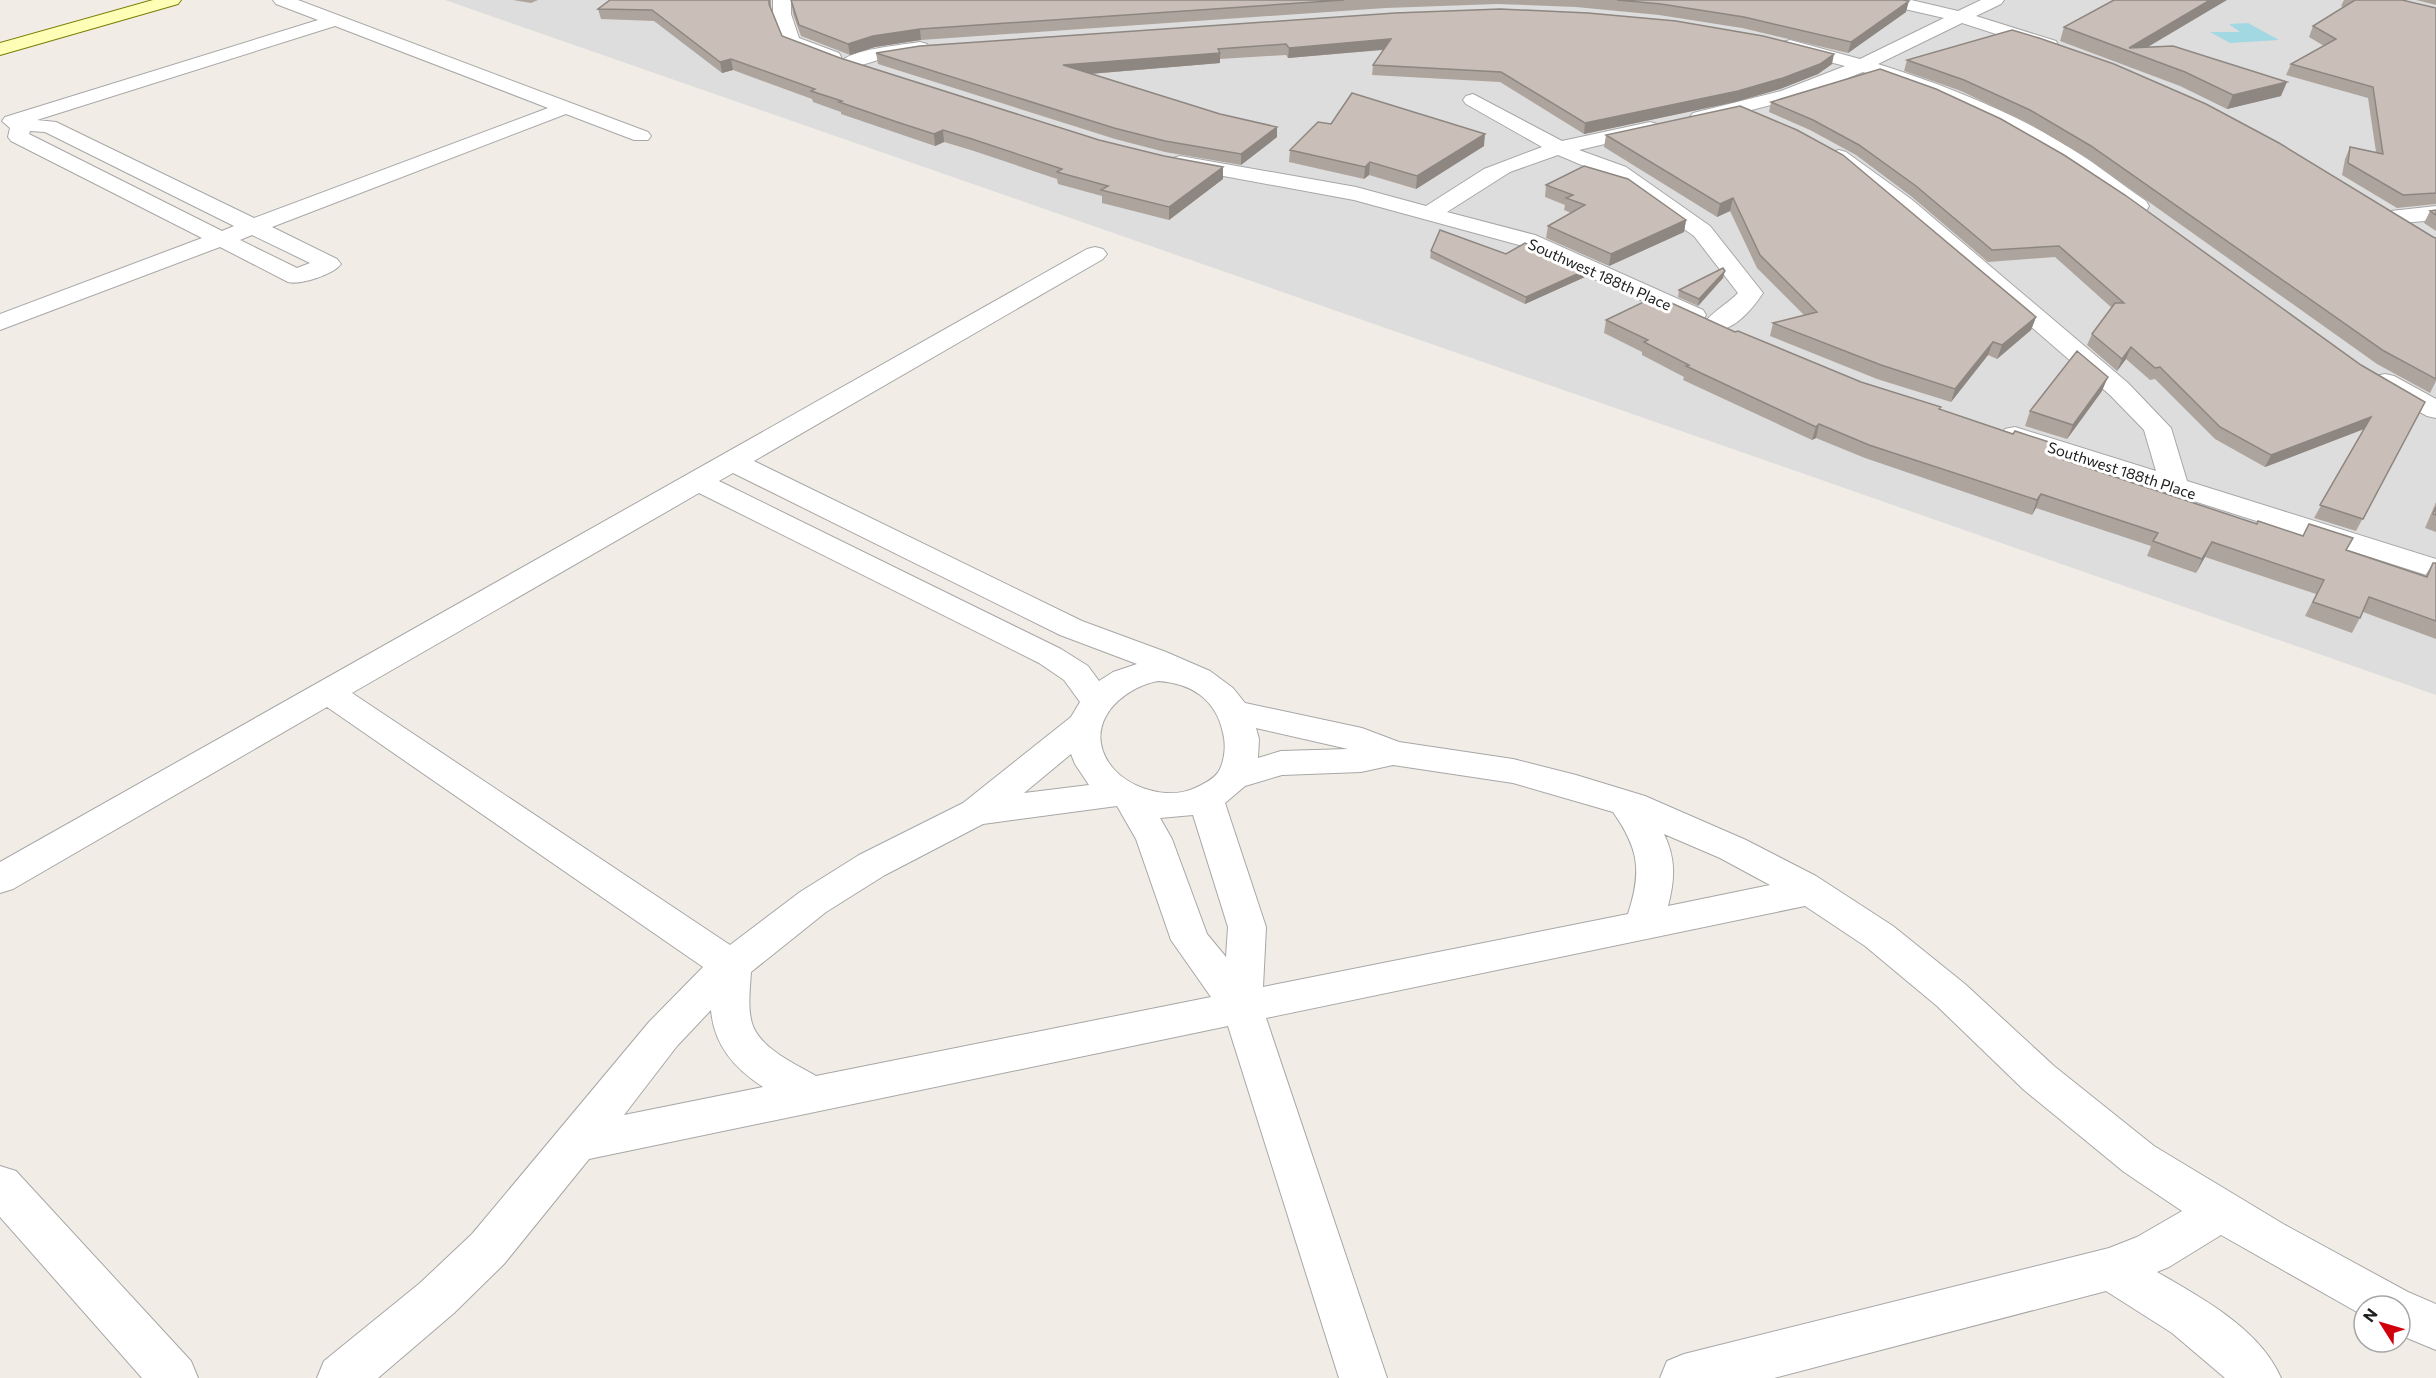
<svg xmlns="http://www.w3.org/2000/svg" width="2436" height="1378" viewBox="0 0 2436 1378" font-family="Commissioner,sans-serif">
	<style>
		.residential { fill: #dedddd }
		.water { fill: #a2d8e2 }
		.lines { fill: none; stroke-linecap: round; stroke-linejoin: round }
		.street-casing { stroke: #a7a7a7; stroke-width: 2 }
		.secondary-casing { stroke: #787e00; stroke-width: 2 }
		.street { fill: #fff; fill-rule: evenodd }
		.secondary { fill: #fffeb6; fill-rule: evenodd }
		.wall { fill: #aea49e }
		.shaded-wall { fill: #8d8681 }
		.building { fill: #cabfb8; stroke: #8d8681; stroke-width: 1.5 }
		.labels { text-anchor: middle; dominant-baseline: central; stroke-width: 6; stroke-linejoin: round; paint-order: stroke }
		.far-street-label { font-size: 15px; fill: #202020; stroke: #fff }
	</style>
	<rect width="100%" height="100%" fill="#f1ede6"/>
	<!-- residential -->
	<path class="residential" d="M445,0h1991v695l-709,-248z"/>
	<!-- water -->
	<path class="water" d="M2248,23l31,17 -49,3 -20,-11h30l-11,-8z"/>
	<g class="lines">
		<!-- street casing -->
		<g class="street-casing">
			<path id="street" d="M273,0h25l350,132 3,4 -3,4h-14l-68,-26 -294,113 65,32 4,5c-8,11 -41,21 -53,18l-68,-35 -220,83v-16l202,-76 -191,-97 -3,-4 2,-9 -8,-7 3,-4 313,-97 -42,-16zM335,26l213,82 -294,110 -198,-96 -19,-2zM30,131l15,1 189,94 -12,5 -193,-97zM252,235l58,28 -13,5 -57,-28z
				M773,0h18v14l8,24 40,15 2,4 -2,4h-14l-40,-16 -12,-31z
				M1880,0h31l47,11 23,-11h23l-3,4 -25,12 80,25 2,4 -2,4 -7,2 -87,-28 -84,41c63,20 125,44 181,77 31,18 58,40 87,60l3,5 -3,5 -8,2 -8,-2c-28,-21 -56,-43 -86,-61 -56,-34 -118,-59 -181,-78l-68,27 -95,24 -7,-2 -3,-4 3,-4 88,-22 64,-25 -62,-16 -2,-4 2,-4 7,-2 70,19 84,-41 -61,-14z
				M920,42l7,2 2,4 -2,4 -49,8 -29,9 -7,-2 -2,-4c9,-14 63,-18 80,-21z
				M1473,94l89,47 88,-19 7,2 3,4 -3,4 -78,18 47,17 84,59 53,67c-12,18 -33,43 -57,37l-3,-5c8,-13 25,-21 35,-32l-44,-57 -84,-59 -52,-22 -48,17 -63,40 88,23 168,75 3,5 -3,5 -9,2 -9,-2 -166,-75 -165,-45 -174,-32 -7,-2 -4,-4 4,-4 7,-2 176,31 70,19 58,-37 58,-22 -76,-43 -3,-4 3,-4z
				M1839,150l7,2 65,47 217,184 43,45 16,53 249,78v19l-431,-137 -4,-6 4,-6 10,-2 141,44 -12,-41 -34,-35 -215,-186 -63,-49 -3,-4 3,-4z
				M2436,206v14l-46,4 -8,-2 -3,-5 3,-5z
				M1095,247l8,2 4,5 -4,5 -349,202 328,160 84,31 44,19 23,17 12,15 117,25 37,14 114,17 63,16 69,21 101,44 70,36 77,50 72,58 89,82 100,80 131,79 123,67 28,12v46l-36,-15v-29h-36v10l-143,-81 -52,32 -12,5c45,26 103,57 124,106h-56l-53,-45 -66,-42 -332,87h-114l7,-17 17,-7 425,-106 28,-11 45,-26 -58,-39 -100,-82 -87,-84 -72,-60 -60,-40 -539,112 121,360h-48l-111,-352 -639,133 -85,105 -50,49 -76,65h-61l7,-17 96,-78 52,-49 177,-212 54,-55 -376,-260 -314,182 -13,4v-31l1087,-613zM733,473l327,162 77,29 -24,8 -14,9 -11,-15 -27,-17 -342,-168zM699,493l340,170 25,17 16,22 -9,15 -108,86 -104,52 -59,37 -70,53 -378,-252zM1158,681c33,2 58,18 65,52 3,11 2,25 -3,36 -4,9 -16,15 -25,19 -27,13 -69,0 -86,-25 -26,-39 12,-75 49,-82zM1256,728l92,21 -67,2 -23,7 1,-19zM1071,754l4,10 14,21 -65,8zM1393,765l120,18 100,29c26,37 29,59 15,102l-365,73 3,-60 -41,-124 20,-17 37,-11 79,-3zM1117,806l19,33 35,101 40,57 -395,79c-19,-11 -48,-24 -60,-44 -10,-15 -6,-43 -5,-60l75,-60 59,-37 98,-51zM1193,815l35,112 -2,30 -19,-23 -35,-95 -12,-21zM1664,834l56,24 50,27 -102,21c7,-27 8,-47 -4,-72zM711,1010c3,35 23,58 52,77l-139,28 53,-69z
				M2385,374l9,2 42,23v19l-9,-2 -51,-28 -4,-6 4,-6z
				M0,1166l16,5 175,190 7,17h-56l-142,-161z"/>
		</g>
		<!-- secondary casing -->
		<g class="secondary-casing">
			<path id="secondary" d="M153,0h28l-3,4 -178,51v-12z"/>
		</g>
		<!-- street -->
		<use href="#street" class="street"/>
		<!-- secondary -->
		<use href="#secondary" class="secondary"/>
	</g>
	<!-- wall -->
	<path class="wall" d="M513,0h25l-7,3z
		M610,0h161v9l11,27 58,22 383,121 -54,41 -67,-17v-7l-44,-12 -1,-5 -83,-28 -30,-9 -9,4 -94,-32v-2l-28,-10 -1,-3 -79,-29 -11,3 -68,-52 -53,-2 -3,-10z
		M791,0h1112l3,12 -58,41 -106,-25 -83,-13 -83,-8 -79,-3 -111,4 -465,32 -46,7 -25,8 -49,-19 -8,-22z
		M2344,0h58l34,8v196l-39,4 -55,-33 3,-16 5,-12 26,5 -8,-54 -82,-23 5,-11 33,-18 -15,-9 4,-11 31,-19 -3,-1z
		M2416,0h20v5z
		M1395,13l437,51 -14,10 -38,15 -45,13 -151,32 -84,-52 -128,-7 1,-10 10,-15 -95,8 -2,-3 -66,4v4l-130,11 187,63 -36,28 -76,-13 -50,-13 -237,-75 -2,-11z
		M2064,27l84,20 133,49 -54,13 -47,-23 -120,-45z
		M1907,60l529,178v143l-6,12 -53,-29 -290,-206 -61,-36 -65,-31 -57,-20z
		M1880,69l481,296 64,37 -69,129 -42,-13 50,-89 -99,38 -50,-28 -60,-60 -5,1 -24,-21 -9,12 -30,-26 5,-11 20,-26 -57,-51 -67,5 -76,-65 -56,-42 -46,-25 -41,-18 2,-10z
		M1606,135l430,182 -5,13 -34,29 -9,-4 -37,47 -74,-23 -107,-43 3,-13 31,-8 -47,-47 -27,-57 -13,6 -113,-70z
		M1484,146l-68,43 -47,-14 -5,4 -75,-17 1,-12z
		M1546,185l140,35 -2,12 -75,34 -63,-28 2,-12 23,-13 -7,-3 1,-5 -20,-8z
		M2436,210v21l-12,-8 6,-12z
		M1431,251l75,3 80,16 -1,7 -60,27 -95,-46z
		M1723,278l-25,28 -20,-9 1,-7z
		M1606,320l129,12 126,50 79,28 73,24 45,11 -3,10 9,5 193,64 89,26 79,26 8,-13h3v76l-73,-27 -11,21 -47,-17 11,-22 -111,-37 -9,16 -49,-17 4,-10 -115,-38 -4,7 -167,-57 -49,-20 -4,2 -129,-60 1,-3 -42,-22v-3l-38,-19z
		M2102,391l-35,48 -42,-13 5,-15z
		M2436,502v30l-11,-4z"/>
	<!-- shaded-wall -->
	<path class="shaded-wall" d="M2210,0h17l-91,54 -7,-6z
		M1909,1l-3,11 -58,41 3,-11z
		M920,29l1,11 -46,7 -25,8 -2,-11 25,-8z
		M1391,39l-1,10 -102,9 1,-10z
		M1220,53v10l-156,13 -1,-11z
		M1834,54l-2,10 -14,10 -38,15 -45,13 -151,32 1,-11z
		M731,59l2,11 -11,3 -2,-11z
		M2287,82l-6,14 -54,13 6,-14z
		M1277,127v10l-36,28v-11z
		M943,130l1,12 -9,4 -1,-12z
		M1485,134l-1,12 -68,43 1,-13z
		M1370,162l-1,13 -5,4 1,-12z
		M1223,167v12l-54,41v-13z
		M1733,198l-3,13 -13,6 3,-13z
		M1686,220l-2,12 -75,34 2,-12z
		M1586,270l-1,7 -60,27 1,-7z
		M1725,271l-2,7 -25,28 1,-7z
		M2036,317l-5,13 -34,29 5,-14z
		M1993,342l-5,13 -37,47 4,-13z
		M2131,347l-5,12 -9,12 5,-12z
		M2108,377l-6,14 -35,48 6,-14z
		M2371,417l-7,12 -99,38 6,-12z
		M1819,424l-3,14 -4,2 4,-13z
		M2041,494l-5,14 -4,7 5,-15z
		M2212,542l-7,15 -9,16 6,-14z"/>
	<!-- building -->
	<path class="building" d="M610,0h159v4l13,32 58,22 259,82 65,16 59,11 -54,40 -68,-17 7,-4 -51,-14 5,-3 -90,-30 -29,-9 -9,4 -37,-12 -58,-20 3,-1 -31,-10 4,-2 -84,-30 -11,3 -68,-52 -54,-1z
		M791,0h553l-424,29 -47,7 -25,8 -49,-19 -7,-22z
		M1617,0h286l6,1 -58,41 -107,-25 -83,-13z
		M2114,0h96l-81,48 44,-2 114,36 -54,13 -48,-23 -121,-45z
		M2355,0h47l34,8v185l-33,2 -55,-32 2,-16 33,7 -10,-67 -82,-23 45,-25 -23,-13z
		M1500,9l88,4 88,8 87,15 71,18 -14,10 -37,14 -45,13 -153,32 -84,-51 -128,-7 18,-26 -102,9 -3,-4 -68,5 2,4 -157,12 157,49 57,13 -36,27 -76,-13 -51,-13 -238,-75 44,-7 475,-33z
		M2012,30l27,8 75,26 92,40 73,39 154,94 3,1v141l-52,-28 -293,-205 -61,-36 -66,-30 -57,-20z
		M1880,69l56,20 65,30 63,36 61,40 236,170 64,37 -62,117 -43,-14 51,-88 -100,38 -51,-28 -60,-60 -5,1 -24,-21 -9,12 -30,-25 23,-31h9l-65,-57 -67,4 -76,-64 -57,-41 -46,-25 -42,-18z
		M1352,93l133,41 -68,42 -47,-14 -5,5 -75,-17 28,-28 13,2z
		M1740,106l57,24 46,25 193,162 -34,28 -9,-3 -38,47 -74,-24 -108,-42 44,-11 -57,-57 -27,-57 -13,6 -114,-69z
		M1584,166l44,13 58,41 -75,34 -63,-28 37,-21 -19,-7 7,-3 -27,-10z
		M2436,210v5l-6,-4z
		M1440,230l66,24 19,-11 61,27 -60,27 -95,-46z
		M1723,268l2,3 -26,28 -20,-9z
		M1656,296l79,36 3,-1 123,51 80,25 -2,2 74,25 2,-3 43,14 -6,9 13,4 -1,2 193,64 1,-3 45,15 6,-12 44,14 -7,12 81,27 6,-14h3v58l-67,-24 -9,21 -47,-16 11,-22 -112,-38 -10,17 -49,-18 5,-8 -117,-39 -4,6 -168,-55 -50,-21 -3,3 -130,-61 3,-1 -45,-23 4,-2 -42,-20z
		M2077,351l31,26 -35,48 -43,-14z
		M2436,507v8l-3,-1z"/>
	<g class="labels">
		<!-- far-street labels -->
		<g class="far-street-label">
			<text transform="translate(1600 274) rotate(24)">Southwest 188th Place</text>
			<text transform="translate(2122 470) rotate(18)">Southwest 188th Place</text>
		</g>
	</g>
	<!-- north arrow -->
	<g transform="translate(2382 1324) rotate(307)"><circle r="28" fill="#ffffff" stroke="#a6a6a6" stroke-width="1.5"/>
	<path d="M0-4.5L10 22L0 15L-10 22Z" fill="#d0000c"/>
	<text y="-9" font-size="16" font-weight="bold" text-anchor="middle" fill="#202020">N</text>
	</g>
</svg>
